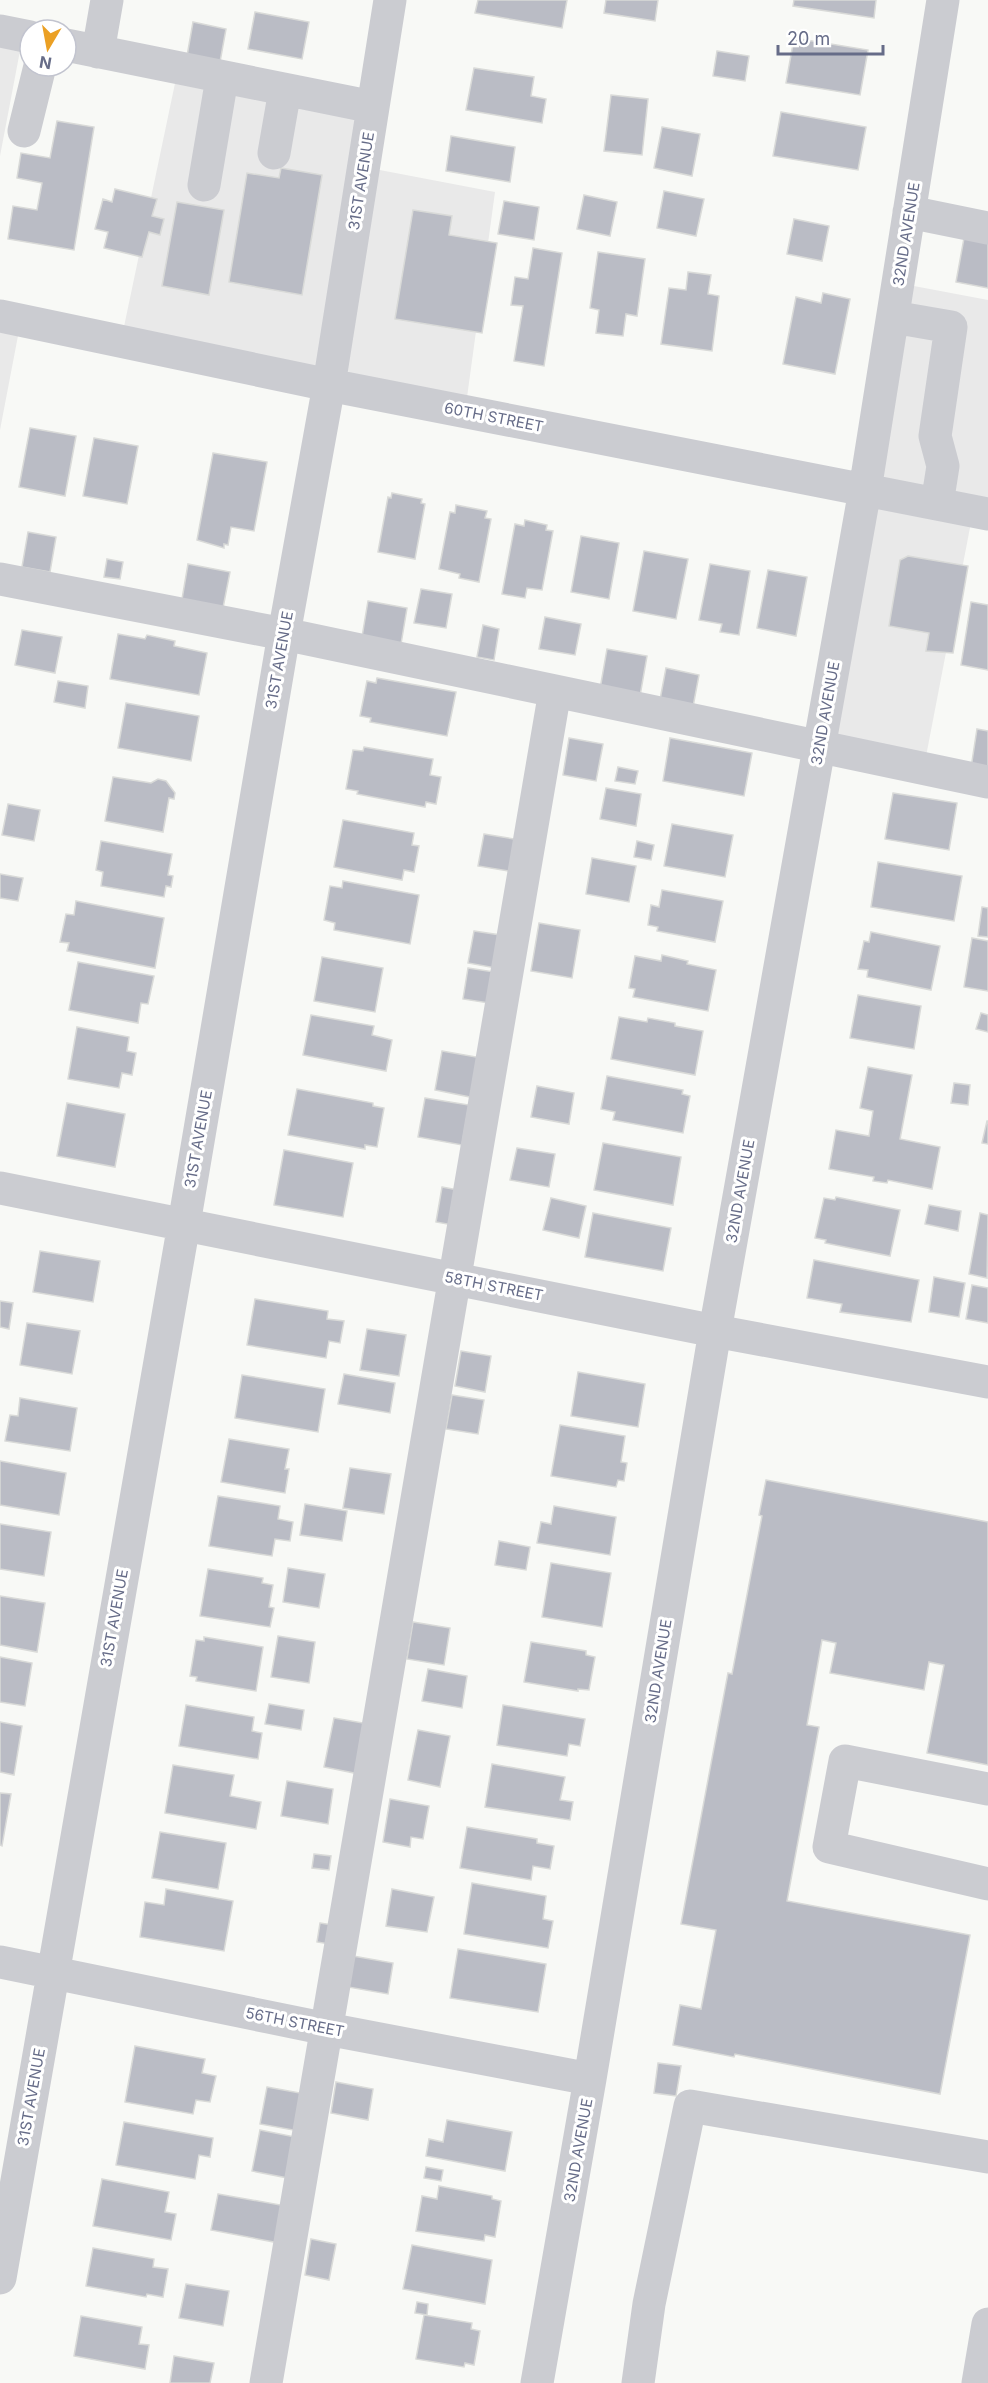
<svg xmlns="http://www.w3.org/2000/svg" width="988" height="2383" viewBox="0 0 988 2383" font-family="Inter,sans-serif">
	<style>
		.built { fill: #e9e9e9 }
		.building { fill: #babcc5; stroke: #d9dad8; stroke-width: 1.5 }
		.lines { fill: none; stroke-linecap: round; stroke-linejoin: round }
		.minor { stroke: #cbccd1; stroke-width: 33 }
		.labels { text-anchor: middle; dominant-baseline: central; stroke-width: 6; stroke-linejoin: round; paint-order: stroke }
		.street-label { font-size: 15px; fill: #666c88; stroke: #fff }
	</style>
	<rect width="100%" height="100%" fill="#f8f9f6"/>
	<!-- built -->
	<path class="built" d="M0,31l23,4 -23,121z
		M178,69l195,38 -9,60 131,25 -30,220 -344,-71z
		M898,283l90,17v214l-15,-2 -50,260 -105,-20z
		M0,316l21,4 -21,110z"/>
	<!-- building -->
	<path class="building" d="M478,0h89l-5,28 -87,-15z
		M606,0h52l-3,21 -51,-8z
		M794,0h82l-2,18 -81,-12z
		M255,12l54,10 -7,37 -54,-10z
		M193,22l33,7 -6,33 -33,-6z
		M794,38l74,12 -8,45 -74,-12z
		M717,51l32,5 -4,25 -32,-5z
		M474,68l60,9 -3,19 15,3 -4,24 -76,-13z
		M611,95l37,4 -6,56 -38,-4z
		M781,112l85,15 -8,43 -85,-14z
		M57,121l37,6 -20,123 -66,-11 5,-33 24,4 5,-27 -25,-5 4,-25 29,5z
		M662,127l38,7 -8,42 -38,-8z
		M451,136l64,11 -5,35 -64,-11z
		M281,168l41,7 -20,120 -73,-13 18,-109 32,5z
		M115,189l42,10 -5,17 12,3 -4,16 -11,-3 -7,25 -38,-9 4,-16 -13,-3 8,-30 9,3z
		M664,191l40,8 -8,37 -39,-8z
		M584,195l33,7 -7,34 -33,-7z
		M504,201l35,6 -5,33 -36,-6z
		M177,202l47,8 -15,85 -47,-9z
		M413,210l39,6 -3,19 48,8 -15,90 -87,-14z
		M794,219l35,7 -7,35 -35,-7z
		M964,238l24,4v46l-32,-6z
		M533,248l29,5 -18,113 -30,-5 9,-55 -12,-1 4,-28 13,2z
		M598,252l47,7 -8,57 -11,-2 -3,22 -27,-3 3,-23 -9,-2z
		M688,272l23,3 -3,19 11,2 -7,55 -51,-7 8,-56 17,2z
		M823,293l27,6 -15,75 -52,-10 13,-67 25,6z
		M30,428l46,8 -11,60 -46,-9z
		M94,438l44,8 -11,58 -44,-8z
		M213,453l54,9 -13,69 -23,-4 -3,18 -4,-1v4l-27,-8z
		M392,493l30,6 -1,4 4,1 -10,55 -37,-7 10,-55 3,1z
		M456,505l31,6 -2,7 6,1 -12,63 -20,-4 1,-4 -21,-5 11,-57 5,1z
		M525,520l22,5 -1,5 7,1 -11,59 -15,-2 -2,10 -23,-4 13,-70 9,2z
		M28,532l28,5 -6,35 -28,-5z
		M581,536l38,7 -10,56 -38,-7z
		M644,551l44,8 -12,60 -43,-8z
		M908,556l60,10 -15,87 -27,-2 3,-18 -40,-7 11,-66z
		M107,559l16,3 -3,17 -16,-2z
		M188,564l42,8 -8,41 -41,-8z
		M710,564l40,7 -11,64 -19,-3 2,-8 -23,-4z
		M768,570l39,7 -11,59 -39,-8z
		M421,589l31,5 -6,34 -32,-5z
		M368,601l39,7 -7,42 -39,-7z
		M971,602l17,3v65l-27,-5z
		M545,617l36,7 -6,31 -36,-6z
		M483,625l16,4 -5,31 -17,-3z
		M22,630l40,7 -7,36 -40,-8z
		M118,634l27,5 2,-4 28,6 -1,5 33,7 -8,42 -89,-16z
		M607,649l40,7 -7,40 -40,-7z
		M666,668l33,7 -7,37 -33,-7z
		M377,678l79,14 -9,44 -77,-14 1,-4 -11,-2 7,-35 9,2z
		M58,681l30,5 -3,22 -31,-6z
		M126,703l73,13 -8,45 -73,-13z
		M977,729l11,2v39l-17,-2z
		M569,738l34,6 -7,37 -33,-6z
		M670,738l82,15 -8,43 -81,-15z
		M364,747l69,12 -3,16 11,2 -5,27 -10,-2 -1,5 -68,-13 1,-3 -12,-2 7,-39 10,1z
		M618,767l20,4 -3,13 -20,-3z
		M113,777l38,6 7,-4 8,2 9,12 -1,6 -5,-1 -6,34 -58,-11z
		M606,788l35,6 -5,32 -36,-7z
		M893,793l64,10 -8,47 -64,-11z
		M8,804l32,6 -6,31 -32,-6z
		M343,820l71,13 -2,12 7,1 -5,26 -10,-2 -2,10 -68,-13z
		M672,824l61,11 -8,42 -61,-11z
		M484,834l42,7 -6,32 -42,-7z
		M101,841l71,13 -4,21 5,1 -2,11 -5,-1 -2,11 -63,-11 2,-14 -7,-2z
		M637,841l17,4 -3,15 -17,-3z
		M592,858l44,8 -7,36 -43,-8z
		M878,862l84,14 -8,45 -83,-14z
		M0,874l23,4 -5,23 -18,-3z
		M343,881l76,14 -9,49 -76,-14 1,-7 -11,-3 6,-34 12,2z
		M662,890l61,11 -8,41 -58,-11 1,-4 -10,-2 3,-20 8,2z
		M76,901l88,17 -9,50 -88,-17 2,-8 -9,-1 6,-28 8,1z
		M982,907l6,1v29l-10,-1z
		M539,923l41,7 -8,48 -41,-7z
		M474,931l33,5 -6,33 -33,-6z
		M871,932l69,14 -9,44 -64,-13 1,-7 -10,-1 6,-28 5,1z
		M972,938l16,3v50l-24,-4z
		M662,955l26,6 -1,3 29,6 -8,41 -75,-14 2,-8 -6,-1 6,-32 26,5z
		M322,957l61,11 -8,44 -61,-11z
		M78,962l76,14 -6,28 -7,-1 -3,20 -69,-13z
		M468,968l33,5 -6,31 -32,-5z
		M858,995l63,11 -7,43 -64,-11z
		M981,1013l7,2v17l-12,-3z
		M311,1015l63,11 -2,9 20,5 -6,31 -83,-16z
		M619,1017l28,5 1,-4 27,5v3l28,5 -8,44 -84,-16z
		M77,1027l52,10 -2,14 9,2 -4,22 -10,-2 -3,15 -51,-9z
		M442,1051l40,7 -7,40 -40,-8z
		M868,1067l44,8 -12,64 40,8 -8,42 -44,-9 -1,3 -14,-2 1,-4 -45,-8 7,-39 33,6 4,-25 -13,-3z
		M607,1076l76,14 -1,4 8,2 -7,37 -70,-13 2,-8 -14,-3z
		M954,1083l16,2 -2,20 -17,-2z
		M537,1086l37,7 -5,31 -38,-7z
		M297,1089l76,14v3l11,2 -7,39 -12,-2v4l-77,-14z
		M425,1098l44,7 -7,40 -44,-8z
		M67,1103l58,11 -10,53 -58,-11z
		M987,1121h1v23l-6,-1z
		M603,1143l78,14 -8,48 -79,-15z
		M517,1148l38,6 -6,33 -39,-7z
		M284,1150l69,13 -10,54 -69,-12z
		M442,1187l22,4 -6,35 -22,-4z
		M836,1197l64,13 -10,46 -65,-13 1,-3 -11,-2 9,-40 11,2z
		M551,1198l35,8 -7,32 -36,-8z
		M929,1205l32,6 -3,20 -33,-7z
		M593,1213l78,15 -8,43 -78,-14z
		M980,1213l8,2 -1,63 -18,-4z
		M40,1251l60,10 -7,41 -60,-10z
		M814,1260l105,20 -8,42 -71,-10 2,-8 -35,-6z
		M934,1277l31,6 -6,34 -30,-5z
		M972,1285l16,3v35l-22,-4z
		M255,1299l73,12 -1,8 17,2 -4,22 -11,-2 -3,17 -79,-13z
		M0,1301l13,2 -4,26 -9,-2z
		M27,1323l53,8 -8,43 -52,-9z
		M367,1329l39,6 -7,41 -39,-6z
		M461,1351l30,5 -6,36 -30,-6z
		M578,1372l67,12 -7,43 -67,-11z
		M344,1374l51,9 -5,30 -52,-9z
		M242,1375l83,14 -7,43 -83,-14z
		M452,1395l32,5 -6,34 -32,-5z
		M20,1398l57,10 -7,43 -65,-10 5,-26 8,1z
		M560,1425l65,11 -4,26 6,1 -3,18 -6,-1 -2,7 -65,-11z
		M229,1439l60,10 -4,20h4l-4,24 -64,-11z
		M0,1461l66,12 -7,42 -59,-10z
		M350,1468l41,6 -7,40 -41,-6z
		M766,1480l222,42v243l-61,-12 17,-88 -15,-3 -5,28 -94,-17 6,-30 -14,-3 -15,85 12,2 -32,174 183,34 -30,159 -205,-40 -1,3 -61,-12 7,-40 21,4 15,-79 -35,-6 47,-251 4,1 30,-158 -3,-1z
		M218,1496l62,10 -2,13 15,3 -3,19 -15,-2 -3,17 -63,-10z
		M305,1504l42,7 -5,30 -42,-6z
		M554,1506l62,11 -6,38 -73,-12 4,-21 10,2z
		M0,1524l51,8 -7,44 -44,-7z
		M499,1541l31,6 -4,23 -31,-5z
		M551,1563l60,10 -9,54 -60,-10z
		M288,1568l37,6 -6,34 -36,-6z
		M208,1569l55,9 -1,5 11,2 -4,22 5,1 -4,19 -70,-11z
		M0,1596l45,7 -8,49 -37,-7z
		M413,1622l37,6 -6,37 -37,-6z
		M278,1636l37,6 -6,41 -38,-6z
		M204,1637l59,10 -7,44 -60,-10 1,-4 -7,-1 6,-36 8,1z
		M531,1642l55,9v4l9,2 -6,33 -11,-1v2l-54,-9z
		M0,1657l32,6 -7,43 -25,-4z
		M428,1669l39,7 -5,32 -40,-7z
		M269,1704l35,6 -3,20 -36,-6z
		M186,1705l68,12 -2,14 10,2 -4,26 -79,-13z
		M503,1705l82,14 -5,27 -11,-2 -2,12 -70,-11z
		M334,1718l35,6 -10,50 -35,-7z
		M0,1722l22,4 -8,49 -14,-3z
		M418,1730l32,6 -10,51 -32,-7z
		M492,1764l73,13 -5,23 13,2 -3,18 -85,-13z
		M173,1765l61,10 -4,21 31,6 -5,27 -91,-16z
		M287,1781l46,8 -5,35 -47,-8z
		M0,1793l11,1 -9,52 -2,-1z
		M390,1799l39,7 -6,33 -12,-2 -1,10 -27,-5z
		M467,1827l70,12v4l17,3 -4,23 -17,-3 -2,14 -71,-12z
		M160,1832l66,11 -8,46 -66,-11z
		M314,1854l17,2 -2,14 -17,-2z
		M472,1883l74,13 -3,23 10,2 -5,27 -84,-14z
		M166,1889l67,12 -9,50 -84,-14 5,-35 19,3z
		M392,1889l42,8 -7,35 -41,-6z
		M320,1923l13,2 -4,19 -12,-2z
		M458,1949l88,15 -8,48 -88,-14z
		M353,1956l40,7 -5,31 -40,-7z
		M135,2046l70,13 -3,14 14,3 -6,26 -14,-2 -3,14 -68,-12z
		M658,2063l23,3 -5,30 -22,-3z
		M336,2082l37,7 -5,31 -37,-7z
		M267,2087l44,8 -7,37 -44,-8z
		M447,2120l65,12 -7,39 -79,-15 3,-17 14,3z
		M124,2122l89,16 -3,19 -11,-2 -4,24 -79,-14z
		M260,2130l40,8 -7,41 -41,-8z
		M426,2167l17,3 -2,11 -17,-3z
		M102,2179l67,13 -4,20 11,2 -5,26 -78,-14z
		M439,2186l53,10v3l9,2 -6,36 -10,-2 -1,6 -68,-10 6,-35 15,3z
		M218,2194l68,12 -7,37 -68,-13z
		M311,2239l25,5 -7,36 -24,-5z
		M412,2245l80,15 -7,44 -82,-15z
		M93,2248l61,11 -1,8 15,2 -5,28 -16,-3 -1,3 -60,-11z
		M186,2284l43,7 -6,35 -44,-8z
		M417,2302l11,2 -1,11 -12,-2z
		M424,2315l48,8 -1,6 9,2 -6,34 -9,-2 -1,4 -48,-8z
		M81,2316l61,11 -3,17 10,1 -4,24 -71,-13z
		M174,2356l40,7 -4,20h-40z"/>
	<g class="lines">
		<!-- minor -->
		<path class="minor" d="M0,31l30,6
			M66,45l307,62
			M98,52l9,-52
			M24,131l16,-65
			M274,153l11,-63
			M204,185l18,-107
			M909,212l79,16
			M0,316l329,69 659,129
			M893,317l58,10 -16,109 8,30 -6,38
			M0,579l284,55 704,148
			M0,1188l715,143 273,51
			M988,1789l-143,-28 -16,86 159,37
			M0,1962l327,67 263,50
			M0,2278l184,-1054 100,-590 45,-249 61,-385
			M266,2383l289,-1692
			M537,2383l53,-304 125,-748 150,-841 78,-490
			M638,2383l11,-79 41,-198 298,51
			M978,2383l10,-59"/>
	</g>
	<g class="labels">
		<!-- street labels -->
		<g class="street-label">
			<text transform="translate(361 181) rotate(-81)">31ST AVENUE</text>
			<text transform="translate(906 234) rotate(-81)">32ND AVENUE</text>
			<text transform="translate(494 417) rotate(11)">60TH STREET</text>
			<text transform="translate(279 660) rotate(-80)">31ST AVENUE</text>
			<text transform="translate(825 713) rotate(-80)">32ND AVENUE</text>
			<text transform="translate(198 1139) rotate(-80)">31ST AVENUE</text>
			<text transform="translate(740 1191) rotate(-80)">32ND AVENUE</text>
			<text transform="translate(494 1286) rotate(11)">58TH STREET</text>
			<text transform="translate(114 1618) rotate(-80)">31ST AVENUE</text>
			<text transform="translate(658 1671) rotate(-81)">32ND AVENUE</text>
			<text transform="translate(295 2022) rotate(11)">56TH STREET</text>
			<text transform="translate(31 2097) rotate(-80)">31ST AVENUE</text>
			<text transform="translate(578 2150) rotate(-80)">32ND AVENUE</text>
		</g>
	</g>
	<!-- north arrow -->
	<g transform="translate(48 48) rotate(190)"><circle r="28" fill="#ffffff" stroke="#c2c4cf" stroke-width="1.5"/>
	<path d="M0-4.5L10 22L0 15L-10 22Z" fill="#eba024"/>
	<text y="-9" font-size="16" font-weight="bold" text-anchor="middle" fill="#666c88">N</text>
	</g>
	<!-- scale -->
	<path d="M778 45v9h105v-9" fill="none" stroke="#666c88" stroke-width="3"/>
	<text x="787" y="45" font-size="18" fill="#666c88" stroke="#ffffff" stroke-width="4.5" paint-order="stroke">20 m</text>
</svg>
